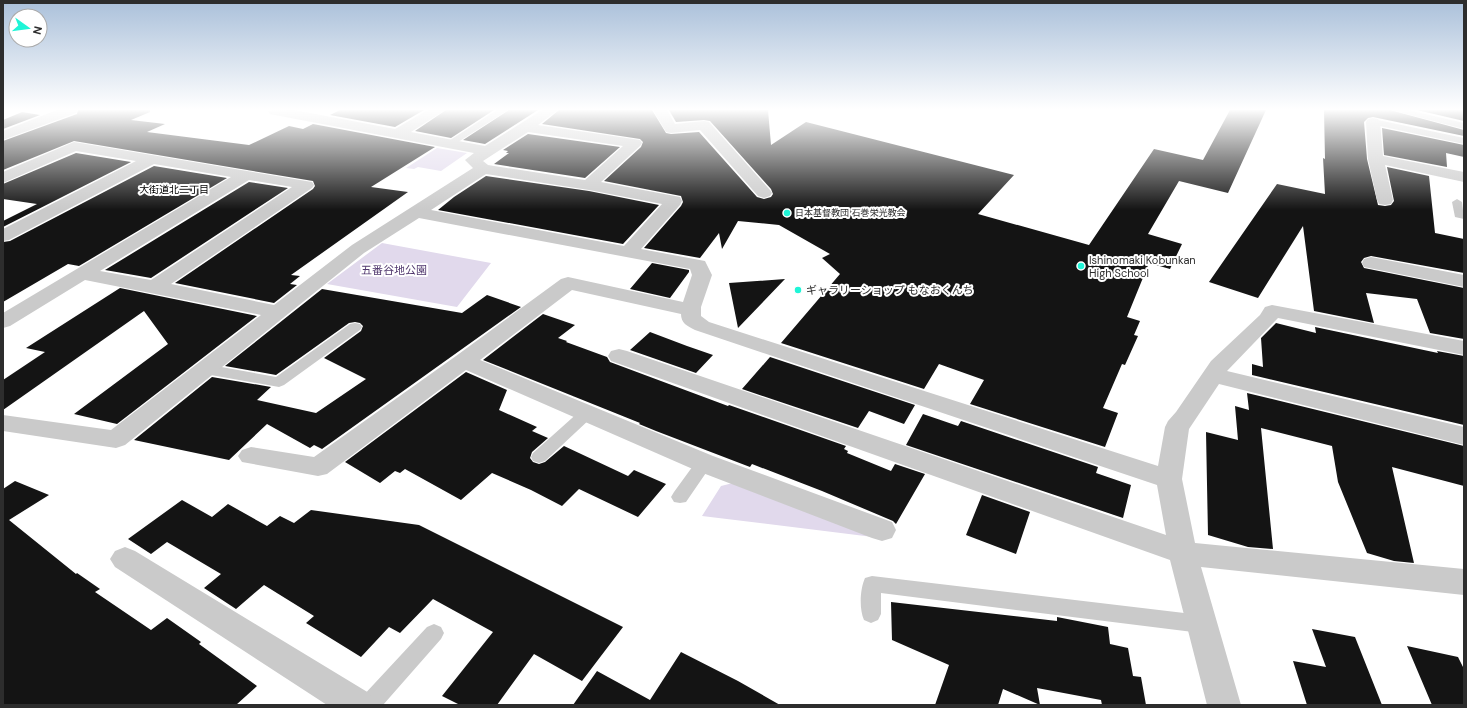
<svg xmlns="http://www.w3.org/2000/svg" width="1467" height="708" viewBox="0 0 1467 708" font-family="'DM Sans','Noto Sans JP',sans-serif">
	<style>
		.green { fill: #e1d9ec }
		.building { fill: #141414 }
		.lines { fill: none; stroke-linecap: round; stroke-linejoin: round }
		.service { fill: #cacaca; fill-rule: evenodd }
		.minor { fill: #cacaca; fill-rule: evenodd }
		.poi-dot { fill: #1ff5d7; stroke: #fff; stroke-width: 1.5 }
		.labels { text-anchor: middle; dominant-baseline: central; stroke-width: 4; stroke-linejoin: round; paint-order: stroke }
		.far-poi-label { font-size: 9px; fill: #2d2d2d; stroke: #fff; text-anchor: start }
		.far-neighbourhood-label { font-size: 10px; fill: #000; stroke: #fff }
		.poi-label { font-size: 11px; fill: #2d2d2d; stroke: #fff; text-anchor: start }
		.park-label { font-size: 11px; fill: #50376d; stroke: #fff }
	</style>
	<rect width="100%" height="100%" fill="#fff"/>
	<!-- green -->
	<path class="green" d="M437,148l30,5 -26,18 -23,-4 -4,2 -8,-1z
		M382,243l109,20 -34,44 -130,-23z
		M737,482l144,56 -179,-22 19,-30z"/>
	<!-- building -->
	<path class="building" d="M78,110h72v2l-19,8 34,4 -18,8 102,13 40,-19 14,3 10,-5 122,23 -64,40 37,5 -117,83 9,1 -10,8 7,1 -23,18 -99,-20 138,-94 2,-3 -2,-5 -239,-40 -71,29v-29l74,-27z
		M340,110h84l-29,17 -65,-12z
		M446,110h48l-43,28 -36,-7z
		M509,110h29l-53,34 -22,-4z
		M559,110h93l14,23 5,1 28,-2 58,65 7,2 7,-2 2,-3 -2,-5 -61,-68 -6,-1 -28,2 -7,-12h99l3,35 35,-23 208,53 -36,39 111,31 65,-96 49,11 27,-50h36l-38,83 -49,-12 -31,53 34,10 -12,25 -21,-6 -22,54 13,4 -6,14 4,1 -13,29 -3,-1 -19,44 15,5 -13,34 -135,-43 14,-24 -45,-16 -15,25 -143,-46 59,-69 -18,-16 8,-4 -51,-29 -41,-4 -16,28 -3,-16 -19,25 -56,-10 37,-42 2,-4 -2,-6 -77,-15 37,-34 2,-5 -3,-3 -98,-15z
		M1324,110h66l74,20v6l-91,-19 -5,1 -4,4 3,37 11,46 7,1 6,-1 3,-4 -7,-34 42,9 6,57 29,6v34l-93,-17 -7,2 -3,4 3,6 100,20v51l-34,-6 -13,-34 -51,-6 8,30 -60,-12 -11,-85 -45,72 -49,-16 68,-98 48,10 -2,-36 2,1z
		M1417,110h47v11z
		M22,112l18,3 -37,14v-9z
		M1382,128l82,17v12l-18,-4 1,14 -63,-12z
		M528,134l92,13 -35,31 -91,-14 15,-11h-3l2,-2 -5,-1z
		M76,153l55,9 -128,65v-6l34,-17 -34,-5v-15z
		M154,166l73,12 -148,88 -11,-2 -65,38v-60l7,-1z
		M486,176l103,15 70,14 -36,39 -185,-34 16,-13z
		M249,182l39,6 -137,90 -46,-8z
		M652,263l37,7v2l-19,26 -40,-9z
		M785,279l-47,49 -9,-45z
		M120,288l137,28 -140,108 -43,-10 94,-70 -24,-33 -141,99v-30l42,-28 -19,-4z
		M322,289l140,24 25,-18 34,12 -199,142 -8,-4 -4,3 -43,-24 -38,36 -95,-20 78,-63 59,10 -14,13 59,13 50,-34 -42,-21 37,-27 2,-5 -3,-3 -5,-1 -6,1 -73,52 -51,-9z
		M543,314l32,11 -17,13 9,3 -1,1 41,15 3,5 118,44 1,-1 117,41 -2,3 4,2 -1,2 44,18 4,-7 30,10 -29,50 -3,-3 -71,-30 -70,-27 -2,3 -94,-36 -17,-7 1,-1 -157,-63z
		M1276,323l40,10 -1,-6 123,26 -1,-2 27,5v69l-212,-50v-11l11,3 -2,-29z
		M650,332l37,14 26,9 -17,18 -66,-23z
		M770,357l145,48 -11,19 -35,-13 -11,17 -116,-39z
		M466,372l41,18 -8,20 38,17 -5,4 16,7 -16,14 -2,6 3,4 6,2 6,-2 19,-16 64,30 6,-6 32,14 -28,33 -59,-28 -17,17 -31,-16 -39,-17 -31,27 -56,-31 -5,4 -5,-2 -15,12 -35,-21z
		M1247,393l217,53v40l-72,-19 22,96 -20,-2 -27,-8 -29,-71 -6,-36 -71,-18 12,121 -25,-2 -40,-12 -2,-103 32,8 -3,-34 14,4z
		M923,414l35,12 3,-5 137,46 -2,6 35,12 -8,33 -217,-73z
		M15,481l34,14 -40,25 67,54 1,-1 23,16 -5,3 56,38 16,-12 34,24 -2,2 58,42 -21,19h-233v-216z
		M982,495l48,17 -14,42 -50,-19z
		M182,500l30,17 16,-13 39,22 13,-10 14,7 17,-13 108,15 204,102 -41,54 -48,-27 -37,51h-37l-18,-9 51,-64 -60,-33 -33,34 -11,-6 -28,30 -55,-34 8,-7 -50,-31 -28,24 -32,-21 17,-14 -54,-32 -16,12 -23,-15z
		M891,602l166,19v-4l51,10 2,17 18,4 5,28 8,1 5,28h-44l-1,-5 -64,-12 3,17 -37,-16 -5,16h-63l14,-40 -57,-25z
		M1312,629l43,8 27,68h-75l-14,-44 33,6z
		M1407,646l51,11 6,12v36h-32z
		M681,652l57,29 42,24h-207l24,-34 53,29z"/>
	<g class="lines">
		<!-- service -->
		<path class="service" d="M497,110h11l-56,36h-6l-2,-2z
			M1391,110h17l56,13v6z
			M1373,119l91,19v6l-94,-20 -1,-2z
			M1457,199l5,3 2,17 -9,-2 -3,-15z
			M355,323l5,1 2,3 -2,3 -76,55 -5,2 -74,-13 -5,-2 -2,-3 2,-3 5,-2 71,13 74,-53z
			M586,409l5,1 3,4 -3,4 -46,43 -6,2 -6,-2 -2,-4 2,-4 48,-43z
			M704,457l6,2 2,4 -2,4 -24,35 -6,1 -6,-1 -3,-5 3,-5 24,-33z
			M872,576l329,39 7,3 3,6 -3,6 -7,3 -320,-40v21l-3,6 -7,3 -7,-3c-5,-11 -4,-31 1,-42z
			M434,624l7,3 3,6 -3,6 -58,66h-25l3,-7 66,-71z"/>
		<!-- minor -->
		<path class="minor" d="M57,110h20l-1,3 -73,27v-9z
			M294,110l101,19 33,-19h17l-34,22 74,14 57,-36h16l-20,15 102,15 2,3 -2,3 -39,36 79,15 2,4 -2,4 -39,44 64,12 7,14 -11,32v9l8,6 449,144 7,-39 3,-6 8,-9 35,-51 49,-46 5,-8 7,-2 192,36v14l-186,-37 -51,53 237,56v18l-245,-61 -30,45 -7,50 13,64 269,26v26l-263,-28 40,138h-34l-37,-145 -559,-199 -3,-5 3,-5 8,-2 8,2 539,184 -9,-50 -462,-155c-8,-4 -14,-7 -14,-16l-109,-24 -92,70 233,96 179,66 4,8 -4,8 -10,3 -10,-3 -177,-68 -229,-100 -139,104 -9,2 -76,-14 -4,-6 4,-6 9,-3 63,10 142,-101 105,-77 7,-2 115,25 9,-27 -2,-6 -271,-51 -55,35 -239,192 -9,3 -113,-17v-16l108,15 150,-115 -176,-35 -75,46 -7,2v-15l228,-136 -77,-13 -145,76 -6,1v-12l133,-68 -60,-10 -73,32v-11l71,-30 238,40 2,3 -2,3 -141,96 103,21 78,-60 121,-77 -8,-8 9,-7 -199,-38 -5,-1 -2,-3zM528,132l95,14 -38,34 -97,-15 -5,-4zM486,174l103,16 73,14 -38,42 -193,-36zM249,180l43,7 -141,93 -51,-9z
			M653,110h14l8,14 29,-3 5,1 61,68 2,3 -2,3 -6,2 -6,-2 -58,-66 -29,3 -5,-1z
			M1373,118l5,1 2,3 3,34 81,16v10l-79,-17 8,35 -2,4 -6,1 -6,-1 -2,-4 -9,-41 -2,-37 2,-3z
			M1371,257l93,18v12l-100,-20 -2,-4 2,-4z
			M125,547l10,4 234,142 5,12h-47l-212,-138 -5,-8 5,-8z"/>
	</g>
	<!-- sky -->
	<linearGradient id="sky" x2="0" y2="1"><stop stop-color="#aac0da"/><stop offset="0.52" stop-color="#fff"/><stop offset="1" stop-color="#fff" stop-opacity="0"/></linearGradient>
	<rect width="1467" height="210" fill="url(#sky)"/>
	<!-- markers -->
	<g class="poi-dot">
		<circle cx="787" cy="213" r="4"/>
		<circle cx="1081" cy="266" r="4"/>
		<circle cx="798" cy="290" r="4"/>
	</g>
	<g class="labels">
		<!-- far-poi labels -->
		<g class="far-poi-label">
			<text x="795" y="213">日本基督教団 石巻栄光教会</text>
		</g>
		<!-- far-neighbourhood labels -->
		<g class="far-neighbourhood-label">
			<text x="174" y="189">大街道北二丁目</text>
		</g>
		<!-- poi labels -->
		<g class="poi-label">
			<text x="1089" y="260">Ishinomaki Kobunkan<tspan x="1089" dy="13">High School</tspan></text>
			<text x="806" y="290">ギャラリーショップ もなおくんち</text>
		</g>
		<!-- park labels -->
		<g class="park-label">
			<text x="394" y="270">五番谷地公園</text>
		</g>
	</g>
	<!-- border -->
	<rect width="1467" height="708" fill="none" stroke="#2d2d2d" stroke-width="8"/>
	<!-- north arrow -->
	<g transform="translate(28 28) rotate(104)"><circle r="19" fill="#ffffff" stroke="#ababab"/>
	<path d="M0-3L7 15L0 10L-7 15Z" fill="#1ff5d7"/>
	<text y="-6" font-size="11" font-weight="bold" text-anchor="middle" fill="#2d2d2d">N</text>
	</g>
</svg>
